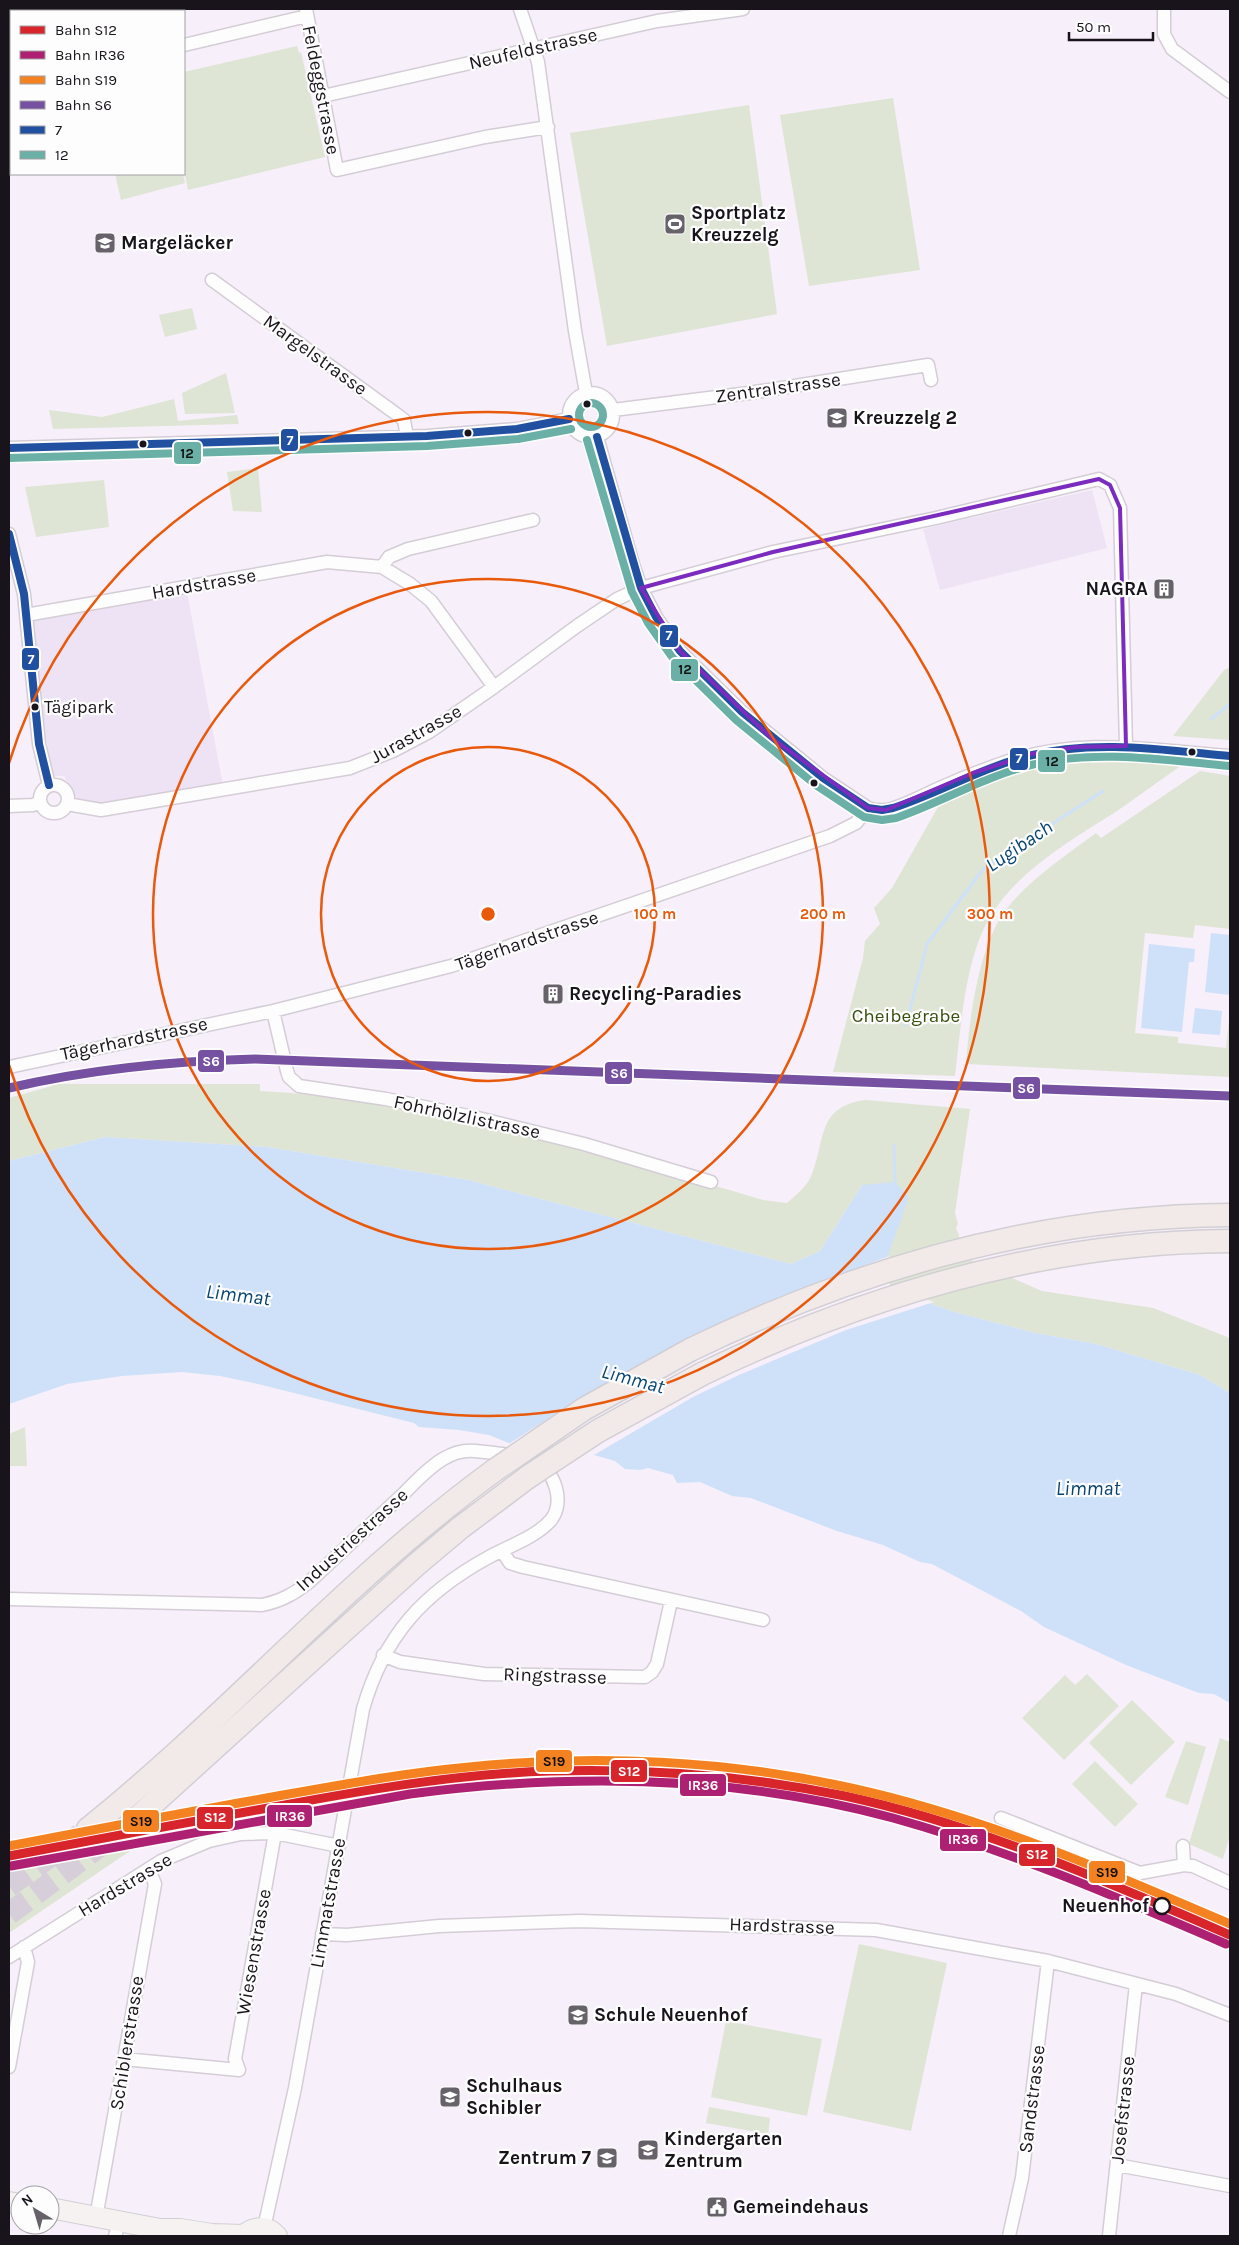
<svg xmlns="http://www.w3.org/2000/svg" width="1239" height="2245" viewBox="0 0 1239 2245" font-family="Karla,sans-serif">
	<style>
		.industrial { fill: #ede3f4 }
		.green { fill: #dee5d4 }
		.water { fill: #cee1f9 }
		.pier { fill: #f7effa }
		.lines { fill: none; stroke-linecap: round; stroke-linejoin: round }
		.stream { stroke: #cee1f9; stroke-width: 3 }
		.motorway-tunnel { stroke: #d6ced9; stroke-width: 22; stroke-dasharray: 22 11; stroke-linecap: butt }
		.minor-casing { stroke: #d4cdd6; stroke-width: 15 }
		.primary-casing { stroke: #d2cfd4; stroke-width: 22 }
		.motorway-casing { stroke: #d2cfd4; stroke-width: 25 }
		.minor { stroke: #fefdfe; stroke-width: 12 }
		.primary { stroke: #f6f2f2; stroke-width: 20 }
		.motorway { stroke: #f1eae9; stroke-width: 22 }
		.motorway-bridge-casing { stroke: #d2cfd4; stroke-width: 25; stroke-linecap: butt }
		.motorway-bridge { stroke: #f1eae9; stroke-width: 22 }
		.bus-1-casing { stroke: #fdfdfd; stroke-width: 11 }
		.bus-2-casing { stroke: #fdfdfd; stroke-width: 11 }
		.bus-1 { stroke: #20509f; stroke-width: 8 }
		.bus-2 { stroke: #6ab0a6; stroke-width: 8 }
		.rail-1-casing { stroke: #fdfdfd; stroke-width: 12 }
		.rail-2-casing { stroke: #fdfdfd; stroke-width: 12 }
		.rail-3-casing { stroke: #fdfdfd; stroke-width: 12 }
		.rail-4-casing { stroke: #fdfdfd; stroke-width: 12 }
		.rail-1 { stroke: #d8242b; stroke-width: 9 }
		.rail-2 { stroke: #ae2071; stroke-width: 9 }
		.rail-3 { stroke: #f58220; stroke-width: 9 }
		.rail-4 { stroke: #7751a1; stroke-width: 9 }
		.marked { fill: none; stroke: #7b2cbf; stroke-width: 4; stroke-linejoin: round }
		.ring { fill: none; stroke: #e8590c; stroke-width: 2.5 }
		.bus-dot { fill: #19141b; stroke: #fdfdfd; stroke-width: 2 }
		.stop-dot { fill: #fdfdfd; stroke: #19141b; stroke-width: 2.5 }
		.labels { text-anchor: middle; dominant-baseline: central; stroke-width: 4.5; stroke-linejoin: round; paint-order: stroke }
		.bus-label { font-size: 18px; fill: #19141b; stroke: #fdfdfd; text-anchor: start }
		.street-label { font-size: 19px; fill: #19141b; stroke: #fdfdfd }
		.poi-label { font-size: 19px; font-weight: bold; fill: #19141b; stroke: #fdfdfd; text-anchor: start }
		.park-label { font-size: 19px; fill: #364f0c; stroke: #fdfdfd }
		.stop-label { font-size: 19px; font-weight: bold; fill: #19141b; stroke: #fdfdfd; text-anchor: end }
		.water-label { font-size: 20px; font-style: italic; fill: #054370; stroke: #fdfdfd }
		.centre { fill: #e8590c; stroke: #fdfdfd; stroke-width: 2.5 }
		.ring-label { font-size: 15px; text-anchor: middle; font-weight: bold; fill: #e8590c; stroke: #fdfdfd; stroke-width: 4.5; stroke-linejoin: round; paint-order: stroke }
		.line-badge { stroke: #fdfdfd; stroke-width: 2 }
		.badge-label { font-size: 14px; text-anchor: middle; font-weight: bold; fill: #fff }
		.pale-badge-label { font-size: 14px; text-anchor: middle; font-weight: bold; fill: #111 }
	</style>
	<rect width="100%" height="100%" fill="#f7effa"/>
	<!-- industrial -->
	<path class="industrial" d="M1092,490l15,58 -167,42 -17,-61z
		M187,592l36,194 -122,20 -24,-5 -13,-25h-12l-23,-155z"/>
	<!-- green -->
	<path class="green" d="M297,46l2,7 2,-1 24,105 -137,33 -4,-20v-90l33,-8 -33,8v-8z
		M893,98l27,172 -111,16 -29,-171z
		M749,105l28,209 -170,32 -37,-213z
		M115,174h68l2,9 -64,17z
		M192,308l5,21 -32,8 -6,-22z
		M226,373l9,40 -50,1 -3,-21z
		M174,399l4,22 59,-6 2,9 -186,5 -4,-19 53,7z
		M258,468l4,44 -29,-1 -6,-39z
		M104,480l5,47 -73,10 -11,-50z
		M1230,667v73l-57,-4 51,-66z
		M1100,757l62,4 20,4c-22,15 -43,31 -65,46 -44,28 -97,58 -125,103 -27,41 -31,113 -37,162l-122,-4 30,-114 2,-17 15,-17 -6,-16 18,-20 46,-81 12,-6 -1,-5c55,-24 91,-35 151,-39z
		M1200,771l30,5v153l-35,-4 -2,13 -48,-5 -10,100 43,4v6l48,5 4,-37v66l-264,-13c3,-43 13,-123 42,-157 24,-29 58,-52 88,-74l5,5z
		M59,1084h201v7c64,3 122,13 184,25 108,22 213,53 319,84l24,3c10,-9 20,-16 25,-29 14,-36 5,-67 53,-74l105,9 -15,104 3,11 -2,4 12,31 74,32 111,17 77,30v55l-30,-18 -104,-31 -61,-11 -81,-21 -65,-23 -27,-104 -42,66 -29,13 -323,-84 -201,-33 -162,-10 -96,24v-63z
		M25,1427l2,39h-18v-32z
		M1087,1674l32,32 -55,54 -42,-42 43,-43 10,10z
		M1132,1700l43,42 -44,43 -42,-42z
		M1220,1738l10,4v93l-7,24 -34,-15z
		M1186,1741l20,6 -18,58 -23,-8z
		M1095,1761l43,43 -23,23 -43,-43z
		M136,1847l-127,86v-61z
		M859,1944l88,19 -36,168 -88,-19z
		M726,2021l96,18 -15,77 -96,-19z
		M709,2107l61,11 -2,16 -62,-11z"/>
	<!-- water -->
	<path class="water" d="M1211,933l19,2v60l-25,-3z
		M1149,944l46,5 -1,13h-5l-7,70 -41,-4z
		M1195,1008l27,3 -2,24 -28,-2z
		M105,1137l162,10 201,33 323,84 29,-13 42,-66 33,-3 14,15 -27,76 7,16 65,23 81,21 61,11 104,31 30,18v310l-16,-9 -15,-1 -73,-28 -82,-38 -23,-16 -89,-47 -12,-2 -37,-17 -46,-14 -86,-33 -19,-2 -32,-14 -23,1 -4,-8 -25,-7 -8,2 -15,-1 -10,-8 -21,-6 -15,2 -68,-13 -22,-9 -30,-5 -40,-3 -5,-4 -156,-39 -38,-8 -38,-4 -60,4 -55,8 -58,20v-243z"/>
	<!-- pier -->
	<path class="pier" d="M889,1256l-5,17 7,14 43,15 -88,28 -107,45 -46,22 -106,62 -9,1 -56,-14 -15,-1 88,-56 100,-53 52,-25z"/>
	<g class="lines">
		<!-- stream -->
		<path class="stream" d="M1211,719l19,-15
			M906,1025l21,-81 57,-76 119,-77
			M894,1145l1,37"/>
		<!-- motorway-tunnel -->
		<path class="motorway-tunnel" d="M9,1886l79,-57
			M9,1914l127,-95"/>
		<!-- minor casing -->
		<g class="minor-casing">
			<path id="minor" d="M306,9l31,161 148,-33 63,-10
				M520,9l18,53 37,269 11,62
				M1164,9v25l8,15 58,43
				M184,45l123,-29
				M9,84h2
				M323,96l334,-75 86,-12
				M212,280l187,136 5,4 3,17
				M569 415a22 22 0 1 1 44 0a22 22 0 1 1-44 0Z
				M613,410l136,-17 179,-28 3,15
				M597,437l36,127 8,24 15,29 24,34 62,61 81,66 45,30c6,2 12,3 19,2 16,-4 31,-12 46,-19 22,-10 44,-19 67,-27 79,-28 149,-14 230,-8
				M9,448l418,-12 90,-7 52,-10
				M9,534l15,60 15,150 10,41
				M382,567l7,-10 19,-8 125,-29
				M26,615l301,-53 55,5 28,17 21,17 63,86 83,-61 40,-27 24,-11 132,-36 163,-34 163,-39 11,6 10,23 6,238
				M40 799a14 14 0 1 1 28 0a14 14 0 1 1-28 0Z
				M67,804l34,6 249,-42 43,-17 36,-19 65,-45
				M9,806l24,-1 7,-3
				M273,1011l14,60 2,6 10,9 87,13 92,19 106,26 127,38
				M9,1067l264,-56 178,-45 379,-130 26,-13 12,-15
				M502,1551l8,12 13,4 240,53
				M9,1599l253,6c19,-4 32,-11 47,-23 30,-28 59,-55 89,-83 14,-13 28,-30 45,-40 10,-6 21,-9 32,-8 13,1 49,5 60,10 20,10 30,41 16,59 -15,17 -42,26 -62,37 -66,36 -105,79 -126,152l-68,379 -31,140
				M383,1655l17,7 84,12 161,3 7,-5 5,-8 14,-63
				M1001,1818l139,55 44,-8
				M1183,1846l1,19 9,1 37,17
				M322,1934l25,1 92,-9 140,-5 297,9 172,31 128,33 54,21
				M9,1957l152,-96 48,-20 32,-7 34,-1 64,13
				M124,2059l115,11 -4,-11 40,-226
				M9,2067l19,-105 -4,-15
				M1117,2165l113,21
				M96,2218l59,-334 -6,-15
				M115,2236l4,-13
				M1009,2236l13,-58 26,-217
				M1109,2236l27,-252"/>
		</g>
		<!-- primary casing -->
		<g class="primary-casing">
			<path id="primary" d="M9,2202l11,2
				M50,2208l110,21h20l32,5 32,1
				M243,2236c10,-10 24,-11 34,0"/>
		</g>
		<!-- motorway casing -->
		<g class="motorway-casing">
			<path id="motorway" d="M690,1350c169,-82 352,-134 540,-135
				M702,1374c166,-80 343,-132 528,-133
				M136,1819l280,-254 44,-37 68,-51
				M88,1829c141,-113 260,-252 407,-359"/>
		</g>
		<!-- minor -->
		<use href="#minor" class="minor"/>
		<!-- primary -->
		<use href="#primary" class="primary"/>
		<!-- motorway -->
		<use href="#motorway" class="motorway"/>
		<!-- motorway-bridge casing -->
		<g class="motorway-bridge-casing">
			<path id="motorway-bridge" d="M495,1470l89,-61 106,-59
				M528,1477l70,-46 104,-57"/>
		</g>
		<!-- motorway-bridge -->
		<use href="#motorway-bridge" class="motorway-bridge"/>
		<!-- bus-1 casing -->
		<g class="bus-1-casing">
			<path id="bus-1" d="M597,437l44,151 15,29 24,34 62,61 81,66 45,30 14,2 11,-2c46,-15 88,-40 135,-52 66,-17 136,-6 202,0
				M9,448l418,-12 90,-7 52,-10
				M9,534l15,60 15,150 10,41"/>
		</g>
		<!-- bus-2 casing -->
		<g class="bus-2-casing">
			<path id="bus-2" d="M579 415a12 12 0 1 1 24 0a12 12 0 1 1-24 0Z
				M587,440l45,152 16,31 24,34 64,63 81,66 47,31 18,3 14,-2c46,-16 87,-41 135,-53 65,-16 133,-5 198,1
				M9,458l418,-12 91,-7 53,-10"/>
		</g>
		<!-- bus-1 -->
		<use href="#bus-1" class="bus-1"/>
		<!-- bus-2 -->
		<use href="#bus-2" class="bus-2"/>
		<!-- rail-1 casing -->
		<g class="rail-1-casing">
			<path id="rail-1" d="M9,1856c83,-16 165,-31 248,-46 97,-18 194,-36 293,-39 99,-3 198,5 295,25 134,29 260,85 385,139"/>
		</g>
		<!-- rail-2 casing -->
		<g class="rail-2-casing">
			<path id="rail-2" d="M11,1866l399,-72c160,-21 326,-19 483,24 115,32 224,79 333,126"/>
		</g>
		<!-- rail-3 casing -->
		<g class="rail-3-casing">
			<path id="rail-3" d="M9,1846c78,-15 157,-30 235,-44 75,-13 149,-28 225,-35 126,-13 258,-7 382,21 132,29 256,83 379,136"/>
		</g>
		<!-- rail-4 casing -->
		<g class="rail-4-casing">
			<path id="rail-4" d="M9,1088c81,-19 163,-27 246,-29l975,37"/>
		</g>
		<!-- rail-1 -->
		<use href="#rail-1" class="rail-1"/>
		<!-- rail-2 -->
		<use href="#rail-2" class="rail-2"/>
		<!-- rail-3 -->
		<use href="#rail-3" class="rail-3"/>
		<!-- rail-4 -->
		<use href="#rail-4" class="rail-4"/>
	</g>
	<!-- marked area -->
	<path class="marked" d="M1099,479l11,6 10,23 6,238 -50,1 -45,7 -58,19 -87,37 -18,-2 -99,-72 -89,-85 -39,-63 132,-36z"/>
	<!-- distance rings -->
	<g class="ring">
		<circle cx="488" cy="914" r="167"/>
		<circle cx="488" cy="914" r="335"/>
		<path d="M9 763A502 502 0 1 1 9 1065"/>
	</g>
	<!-- icons -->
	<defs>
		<g id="stadium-square" transform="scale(1.125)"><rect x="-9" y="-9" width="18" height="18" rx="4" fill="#676169" stroke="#fdfdfd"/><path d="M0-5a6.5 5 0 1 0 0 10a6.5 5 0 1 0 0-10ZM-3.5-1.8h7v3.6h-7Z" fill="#fff"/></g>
		<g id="school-square" transform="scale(1.125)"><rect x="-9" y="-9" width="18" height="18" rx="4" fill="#676169" stroke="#fdfdfd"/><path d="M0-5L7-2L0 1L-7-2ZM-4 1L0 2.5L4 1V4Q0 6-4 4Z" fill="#fff"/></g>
		<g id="building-square" transform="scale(1.125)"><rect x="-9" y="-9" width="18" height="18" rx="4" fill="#676169" stroke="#fdfdfd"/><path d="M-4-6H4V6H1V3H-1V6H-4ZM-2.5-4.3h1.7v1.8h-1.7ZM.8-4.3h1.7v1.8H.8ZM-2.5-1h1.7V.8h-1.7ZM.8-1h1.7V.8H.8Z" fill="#fff"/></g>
		<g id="civic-square" transform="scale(1.125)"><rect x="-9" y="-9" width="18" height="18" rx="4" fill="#676169" stroke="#fdfdfd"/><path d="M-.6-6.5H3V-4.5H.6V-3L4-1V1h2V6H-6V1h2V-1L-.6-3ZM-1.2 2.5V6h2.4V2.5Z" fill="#fff"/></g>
	</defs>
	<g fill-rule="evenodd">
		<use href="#stadium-square" x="675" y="224"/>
		<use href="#school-square" x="105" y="243"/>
		<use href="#school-square" x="837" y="418"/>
		<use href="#building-square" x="1164" y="589"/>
		<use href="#building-square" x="553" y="994"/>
		<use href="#school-square" x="578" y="2015"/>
		<use href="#school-square" x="450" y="2097"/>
		<use href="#school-square" x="648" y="2150"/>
		<use href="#school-square" x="607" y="2158"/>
		<use href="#civic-square" x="717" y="2207"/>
	</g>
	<!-- markers -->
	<g class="bus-dot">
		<circle cx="587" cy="404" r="4.5"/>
		<circle cx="468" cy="433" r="4.5"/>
		<circle cx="143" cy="444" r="4.5"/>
		<circle cx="35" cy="707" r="4.5"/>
		<circle cx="1192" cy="752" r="4.5"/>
		<circle cx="814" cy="783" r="4.5"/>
	</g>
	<circle class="stop-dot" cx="1162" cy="1906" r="8"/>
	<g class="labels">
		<!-- bus labels -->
		<g class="bus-label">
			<text x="44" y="707">Tägipark</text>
		</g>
		<!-- street labels -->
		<g class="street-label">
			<text transform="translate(533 49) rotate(-13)">Neufeldstrasse</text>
			<text transform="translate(321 90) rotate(79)">Feldeggstrasse</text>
			<text transform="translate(315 355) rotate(36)">Margelstrasse</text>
			<text transform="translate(778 388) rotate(-8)">Zentralstrasse</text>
			<text transform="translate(204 584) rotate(-10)">Hardstrasse</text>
			<text transform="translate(416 734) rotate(-29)">Jurastrasse</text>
			<text transform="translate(527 941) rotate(-19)">Tägerhardstrasse</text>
			<text transform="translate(134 1039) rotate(-12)">Tägerhardstrasse</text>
			<text transform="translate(467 1117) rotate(12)">Fohrhölzlistrasse</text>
			<text transform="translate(352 1540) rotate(-42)">Industriestrasse</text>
			<text transform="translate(555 1676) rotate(2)">Ringstrasse</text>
			<text transform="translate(125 1885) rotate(-31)">Hardstrasse</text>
			<text transform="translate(328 1903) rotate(-80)">Limmatstrasse</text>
			<text transform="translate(782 1926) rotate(2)">Hardstrasse</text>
			<text transform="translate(254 1952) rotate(-80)">Wiesenstrasse</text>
			<text transform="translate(127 2043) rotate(-81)">Schiblerstrasse</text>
			<text transform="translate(1032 2099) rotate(-83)">Sandstrasse</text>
			<text transform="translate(1123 2110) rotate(-84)">Josefstrasse</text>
		</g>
		<!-- poi labels -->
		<g class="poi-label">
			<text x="691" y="213">Sportplatz<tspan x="691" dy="22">Kreuzzelg</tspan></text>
			<text x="121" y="243">Margeläcker</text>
			<text x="853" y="418">Kreuzzelg 2</text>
			<text x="1148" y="589" text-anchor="end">NAGRA</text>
			<text x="569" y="994">Recycling-Paradies</text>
			<text x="594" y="2015">Schule Neuenhof</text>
			<text x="466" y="2086">Schulhaus<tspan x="466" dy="22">Schibler</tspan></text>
			<text x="664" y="2139">Kindergarten<tspan x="664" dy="22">Zentrum</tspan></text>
			<text x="591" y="2158" text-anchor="end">Zentrum 7</text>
			<text x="733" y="2207">Gemeindehaus</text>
		</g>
		<!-- park labels -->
		<g class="park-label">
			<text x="906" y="1016">Cheibegrabe</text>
		</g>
		<!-- stop labels -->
		<g class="stop-label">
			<text x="1149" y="1906">Neuenhof</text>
		</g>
		<!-- water labels -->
		<g class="water-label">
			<text transform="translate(1019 846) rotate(-34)">Lugibach</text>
			<text transform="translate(238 1295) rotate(7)">Limmat</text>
			<text transform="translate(633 1379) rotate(15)">Limmat</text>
			<text x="1088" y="1488">Limmat</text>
		</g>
	</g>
	<circle cx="488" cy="914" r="8" class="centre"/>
	<g class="ring-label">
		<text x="655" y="919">100 m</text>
		<text x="823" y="919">200 m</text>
		<text x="990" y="919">300 m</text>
	</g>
	<g class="line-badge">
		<rect x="280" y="428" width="19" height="24" rx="5" fill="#20509f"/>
		<rect x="173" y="441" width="29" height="24" rx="5" fill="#6ab0a6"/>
		<rect x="659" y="624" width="20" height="24" rx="5" fill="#20509f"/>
		<rect x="21" y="647" width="19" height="24" rx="5" fill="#20509f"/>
		<rect x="670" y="658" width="29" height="24" rx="5" fill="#6ab0a6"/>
		<rect x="1009" y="747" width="20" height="24" rx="5" fill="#20509f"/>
		<rect x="1037" y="749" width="29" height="24" rx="5" fill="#6ab0a6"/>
		<rect x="197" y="1049" width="28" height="24" rx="5" fill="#7751a1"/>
		<rect x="604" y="1061" width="29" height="24" rx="5" fill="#7751a1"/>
		<rect x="1012" y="1076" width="29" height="24" rx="5" fill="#7751a1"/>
		<rect x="535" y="1749" width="38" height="24" rx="5" fill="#f58220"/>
		<rect x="610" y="1759" width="38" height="24" rx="5" fill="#d8242b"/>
		<rect x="679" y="1773" width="48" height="24" rx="5" fill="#ae2071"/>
		<rect x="266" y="1804" width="47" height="24" rx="5" fill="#ae2071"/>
		<rect x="196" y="1806" width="38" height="24" rx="5" fill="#d8242b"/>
		<rect x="122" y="1809" width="38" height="24" rx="5" fill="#f58220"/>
		<rect x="939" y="1828" width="48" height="24" rx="5" fill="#ae2071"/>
		<rect x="1018" y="1843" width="38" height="24" rx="5" fill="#d8242b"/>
		<rect x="1088" y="1860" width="38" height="24" rx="5" fill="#f58220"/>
	</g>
	<g class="badge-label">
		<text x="290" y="445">7</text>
		<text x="669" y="640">7</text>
		<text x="31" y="664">7</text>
		<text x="1019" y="763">7</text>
		<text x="211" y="1066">S6</text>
		<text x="619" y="1078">S6</text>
		<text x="1026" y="1093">S6</text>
		<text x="629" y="1776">S12</text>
		<text x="703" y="1790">IR36</text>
		<text x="290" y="1821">IR36</text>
		<text x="215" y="1822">S12</text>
		<text x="963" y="1844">IR36</text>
		<text x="1037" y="1859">S12</text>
	</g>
	<g class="pale-badge-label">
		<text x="187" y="458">12</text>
		<text x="685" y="674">12</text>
		<text x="1052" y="766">12</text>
		<text x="554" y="1766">S19</text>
		<text x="141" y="1826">S19</text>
		<text x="1107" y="1877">S19</text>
	</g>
	<!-- border -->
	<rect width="1239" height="2245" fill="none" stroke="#19141b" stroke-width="20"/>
	<!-- legend -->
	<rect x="10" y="10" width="175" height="165" fill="#fdfdfd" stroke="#a2a0a3"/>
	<rect x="20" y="26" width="25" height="8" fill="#d8242b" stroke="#a2a0a3"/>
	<text x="55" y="35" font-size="15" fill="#19141b">Bahn S12</text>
	<rect x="20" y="51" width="25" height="8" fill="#ae2071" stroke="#a2a0a3"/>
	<text x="55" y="60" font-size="15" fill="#19141b">Bahn IR36</text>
	<rect x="20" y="76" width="25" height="8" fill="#f58220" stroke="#a2a0a3"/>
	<text x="55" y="85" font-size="15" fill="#19141b">Bahn S19</text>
	<rect x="20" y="101" width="25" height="8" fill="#7751a1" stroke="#a2a0a3"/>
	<text x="55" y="110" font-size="15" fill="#19141b">Bahn S6</text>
	<rect x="20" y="126" width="25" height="8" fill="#20509f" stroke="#a2a0a3"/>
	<text x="55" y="135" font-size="15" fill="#19141b">7</text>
	<rect x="20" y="151" width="25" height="8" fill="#6ab0a6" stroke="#a2a0a3"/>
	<text x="55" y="160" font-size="15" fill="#19141b">12</text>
	<!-- north arrow -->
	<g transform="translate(35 2210) rotate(322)"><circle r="24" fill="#fdfdfd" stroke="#a2a0a3"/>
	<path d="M0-4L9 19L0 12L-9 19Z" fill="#676169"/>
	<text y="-8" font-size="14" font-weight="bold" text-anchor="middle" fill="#19141b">N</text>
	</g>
	<!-- scale -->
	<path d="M1069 32v8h84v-8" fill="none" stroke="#19141b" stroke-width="2.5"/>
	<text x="1076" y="32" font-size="15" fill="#19141b" stroke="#fdfdfd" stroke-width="4" paint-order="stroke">50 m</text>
</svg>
